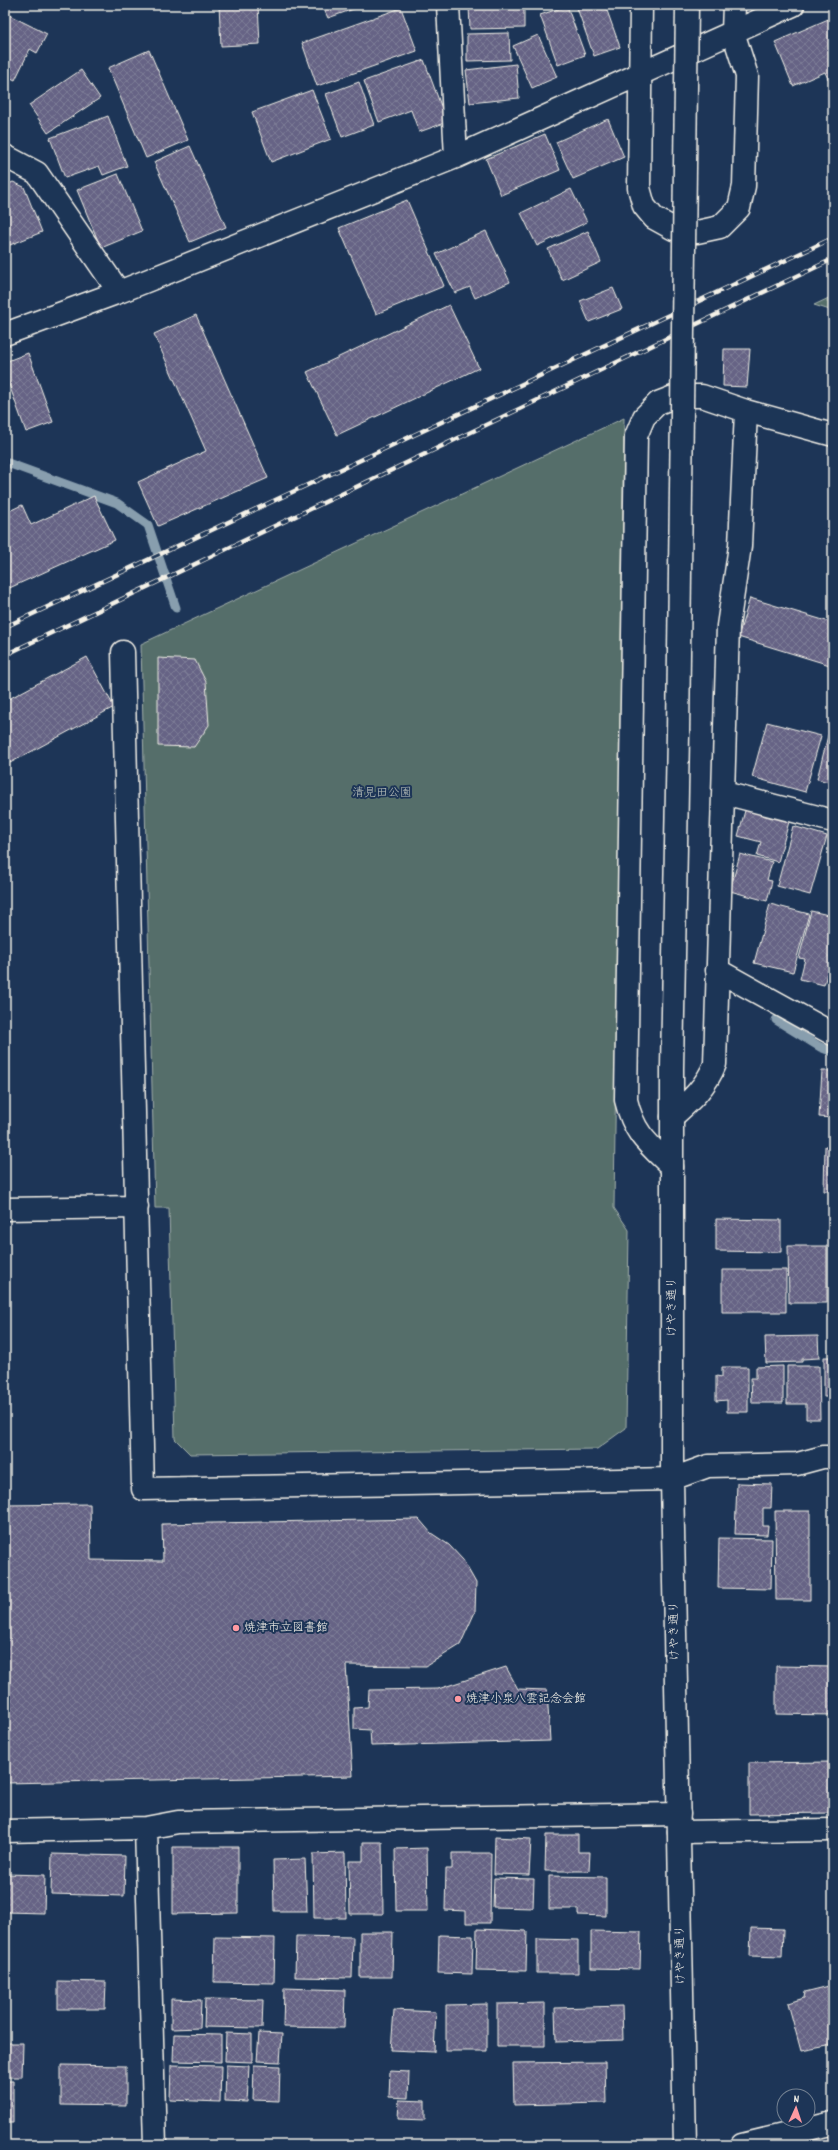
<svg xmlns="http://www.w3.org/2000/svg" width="838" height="2150" viewBox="0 0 838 2150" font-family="Dekko,'Klee One',sans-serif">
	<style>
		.cemetery { fill: url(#cemetery-stones); stroke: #a4b0aa }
		.park { fill: #556e6b; stroke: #a4b0aa }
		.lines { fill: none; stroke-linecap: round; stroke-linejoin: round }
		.stream { stroke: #889eae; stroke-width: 9 }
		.building { fill: url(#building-cross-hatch); stroke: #f4f1e8 }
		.street-casing { stroke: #f4f1e8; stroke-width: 25 }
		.secondary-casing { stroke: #f4f1e8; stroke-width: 25 }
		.street { stroke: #1d3557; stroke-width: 22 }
		.secondary { stroke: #1d3557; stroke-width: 22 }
		.rail-casing { stroke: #f4f1e8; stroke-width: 4.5 }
		.rail { stroke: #1d3557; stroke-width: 3; stroke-dasharray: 9; stroke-linecap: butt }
		.secondary-bridge-casing { stroke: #f4f1e8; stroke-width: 25; stroke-linecap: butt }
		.secondary-bridge { stroke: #1d3557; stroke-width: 22 }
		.poi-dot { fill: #ff9aa2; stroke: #1d3557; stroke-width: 1.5 }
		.labels { text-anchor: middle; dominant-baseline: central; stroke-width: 4; stroke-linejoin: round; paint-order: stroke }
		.park-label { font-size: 12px; fill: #bcc3bc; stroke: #1d3557 }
		.street-label { font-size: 12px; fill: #f4f1e8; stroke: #1d3557 }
		.poi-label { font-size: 12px; fill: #f4f1e8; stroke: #1d3557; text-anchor: start }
	</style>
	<defs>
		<pattern id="cemetery-stones" width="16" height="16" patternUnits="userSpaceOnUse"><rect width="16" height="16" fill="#556e6b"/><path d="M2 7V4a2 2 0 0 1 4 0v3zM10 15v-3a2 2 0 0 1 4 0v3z" fill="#6e8380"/></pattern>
		<pattern id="building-cross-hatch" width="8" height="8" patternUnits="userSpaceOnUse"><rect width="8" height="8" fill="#666485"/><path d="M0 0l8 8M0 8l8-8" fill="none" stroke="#7c7b96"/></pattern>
	</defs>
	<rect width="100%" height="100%" fill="#1d3557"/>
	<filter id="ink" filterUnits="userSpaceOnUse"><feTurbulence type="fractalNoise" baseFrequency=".025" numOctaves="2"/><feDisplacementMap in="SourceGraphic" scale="8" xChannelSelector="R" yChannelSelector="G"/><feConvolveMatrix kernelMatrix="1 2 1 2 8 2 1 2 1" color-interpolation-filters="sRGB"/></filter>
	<g filter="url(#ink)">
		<!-- cemetery -->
		<path class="cemetery" d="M833,296v15l-19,-6z"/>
		<!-- park -->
		<path class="park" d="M624,418l-10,790 15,22 -3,198 -29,21 -407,5 -15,-15 -6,-231h-14l-14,-564z"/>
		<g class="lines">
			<!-- stream -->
			<path class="stream" d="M5,462l112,41 31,22 28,83
				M776,1020l44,27 13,5"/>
		</g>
		<!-- building -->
		<path class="building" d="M219,5h39l2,39 -39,2z
			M322,5h43l-37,13z
			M469,5h55v23l-54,1z
			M576,5h29l15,42 -26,9z
			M567,6l18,49 -27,10 -18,-50z
			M401,8l16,43 -100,35 -15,-43z
			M5,13l42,21 -10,19 -7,-4 -15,31 -10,-5z
			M833,17v60l-5,2 -3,-7 -32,14 -18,-44z
			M509,33l1,27 -43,1v-27z
			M538,35l19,42 -25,11 -19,-42z
			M149,50l39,90 -42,18 -38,-90z
			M424,60l23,62 -28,10 -8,-22 -32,12 -15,-41z
			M516,64l3,34 -49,5 -4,-33z
			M81,70l19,28 -52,35 -19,-28z
			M359,82l15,43 -32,12 -16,-43z
			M312,90l19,49 -60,23 -19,-50z
			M108,116l19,50 -24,9 -4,-9 -34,12 -15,-40z
			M608,119l16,38 -51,22 -17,-37z
			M545,134l15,36 -59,25 -15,-36z
			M190,146l36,81 -36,15 -36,-80z
			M118,174l24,57 -41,17 -24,-58z
			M13,182l11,5 18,45 -37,15v-61z
			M571,189l16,33 -50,24 -16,-33z
			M407,200l37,86 -68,28 -37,-86z
			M486,231l24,51 -35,16 -5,-11 -15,6 -19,-39z
			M588,231l13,31 -39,18 -14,-31z
			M613,288l9,21 -33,13 -9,-21z
			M449,305l30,63 -142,67 -30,-63z
			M196,315l72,163 -110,48 -20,-44 68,-31 -52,-117z
			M724,349h26l-3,38 -24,-1z
			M28,353l25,69 -27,10 -21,-59v-11z
			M94,496l21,44 -110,50v-77l17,-8 9,20z
			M750,598l83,25v43l-95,-29z
			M87,657l27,50 -104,56 -5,-8v-54z
			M158,658l37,2 11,22 3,43 -15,22 -36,-1z
			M833,716v67l-16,-4z
			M767,722l54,14 -16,56 -53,-15z
			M746,807l44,11 -12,44 -21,-6 4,-14 -23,-6z
			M793,826l34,10 -17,59 -33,-9z
			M740,854l32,8 -5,18 5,1 -5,20 -37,-10z
			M833,858v14l-3,-1z
			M770,904l39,10 -16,58 -39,-9z
			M811,911l22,5v57l-6,1 -3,11 -24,-6 5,-20 -6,-1z
			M822,1071h11v47l-14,-1z
			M825,1146h8v45h-9z
			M716,1219l65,1v32l-65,-1z
			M788,1246h39v57h-38z
			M832,1249h1v61h-2z
			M722,1270h64v42h-64z
			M818,1336l1,22 -17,1v3l-36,1 -1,-26z
			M824,1357h9v40h-9z
			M783,1366v37h-31l-1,-25h5v-11z
			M787,1366h32l1,53h-14v-15h-19z
			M722,1367h26v45h-21v-12l-11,1v-25l6,1z
			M737,1483l35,1 -1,24h-8v18h5l-1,9 -32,-1z
			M90,1504l1,56 72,1 -1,-37 257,-5 12,14 18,12 14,15 13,23 -1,29 -15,33 -34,21 -80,-1 7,111 -348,7v-278z
			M775,1511h35v89h-34z
			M719,1538l53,1 -1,50 -53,-1z
			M776,1666l57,1v48l-57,-1z
			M506,1667l12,22 29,1 3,51 -179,5 -1,-16 -16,-1v-21l14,-1 1,-17 69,-1z
			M833,1762v51l-84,1v-51z
			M546,1835h32v17h12l-1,19h-44z
			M495,1837l36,2 -2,36 -35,-1z
			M363,1842h19l1,72h-33l-1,-53h14z
			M173,1847h65v66l-65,1z
			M427,1848l1,63h-32l-1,-62z
			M345,1853l1,65h-32l-1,-64z
			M452,1853h39l-1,70h-24v-12l-21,-1 1,-41h6z
			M52,1854l73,2 -1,40 -73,-2z
			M305,1859l2,52h-33l-1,-51z
			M5,1874l40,1 -1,38 -39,-1z
			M549,1876l57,1v39l-28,-1v-6h-29z
			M494,1878l40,1 -1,29 -40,-1z
			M751,1928l32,1 -1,28 -32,-1z
			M477,1929l50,2 -1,40 -50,-1z
			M591,1931l50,1 -1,37 -49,-1z
			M360,1932h33l-1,45h-32z
			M439,1935l34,1 -1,38 -34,-1z
			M296,1936l57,1 -1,41 -57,-1z
			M215,1937l60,1 -1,45 -60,-1z
			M537,1939l41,1v33h-41z
			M58,1981l48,1 -1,27h-47z
			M833,1985v60l-32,6 -13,-48 16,-5 1,-6z
			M284,1988l61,2 -1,38 -61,-1z
			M171,1999l30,1 -1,28 -29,1z
			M205,1999l58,1 -1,28 -58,-1z
			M545,2003v43h-48v-42z
			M487,2004v47h-41v-46z
			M622,2006l1,34 -67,2 -1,-34z
			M394,2010l42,2 -2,40 -43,-2z
			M226,2033l26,1v28l-27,-1z
			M259,2033l23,1 -2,28 -23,-1z
			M174,2034l47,1v27l-48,-1z
			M5,2043h18l-1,34h-17z
			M605,2062l1,41 -92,2 -1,-42z
			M61,2065l65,1v40l-65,-1z
			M171,2065l50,1 -1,36 -50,-2z
			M226,2065l23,1 -2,36 -22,-1z
			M254,2065l26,1 -1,35 -26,-1z
			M390,2071l19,1 -1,26 -19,-1z
			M5,2081h8v42h-8z
			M399,2100l26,1v19l-27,-1z"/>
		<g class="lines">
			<!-- street casing -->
			<g class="street-casing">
				<path id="street" d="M448,5l8,152
					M641,5l-2,183 5,18 10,12 20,11 23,3 23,-5 19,-19 5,-22 3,-110 -14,-44 1,-27
					M5,156l32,17 82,119
					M5,334l114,-42 337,-135 337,-152
					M123,652l20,837 529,-10 36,-13 89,-2 26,-7h10
					M724,793l109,28
					M717,970l116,64
					M672,1117c18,-16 34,-30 43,-53l13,-438 12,-80 6,-135
					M672,1167c-24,-23 -38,-33 -46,-67l10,-664 8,-19 14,-14 18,-7h26l44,15 87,24
					M5,1209l132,-2
					M146,1828l9,317
					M5,1831l141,-3 32,-6 501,-8
					M679,1832l154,-2"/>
			</g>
			<!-- secondary casing -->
			<g class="secondary-casing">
				<path id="secondary" d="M678,734l-6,334v411l13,666
					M742,2145l91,-22"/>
			</g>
			<!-- street -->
			<use href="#street" class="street"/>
			<!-- secondary -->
			<use href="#secondary" class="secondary"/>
			<!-- rail casing -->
			<g class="rail-casing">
				<path id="rail" d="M5,627l828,-389
					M5,655l828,-396"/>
			</g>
			<!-- rail -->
			<use href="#rail" class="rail"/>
			<!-- secondary-bridge casing -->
			<g class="secondary-bridge-casing">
				<path id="secondary-bridge" d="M678,734l9,-729"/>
			</g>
			<!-- secondary-bridge -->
			<use href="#secondary-bridge" class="secondary-bridge"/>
		</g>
	</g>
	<!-- markers -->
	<g class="poi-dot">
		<circle cx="236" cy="1628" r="4"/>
		<circle cx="458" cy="1699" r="4"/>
	</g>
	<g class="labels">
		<!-- park labels -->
		<g class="park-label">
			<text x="382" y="793">清見田公園</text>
		</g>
		<!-- street labels -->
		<g class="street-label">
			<text transform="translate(672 1307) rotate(-90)">けやき通り</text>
			<text transform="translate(675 1631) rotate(-91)">けやき通り</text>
			<text transform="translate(681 1955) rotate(-91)">けやき通り</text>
		</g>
		<!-- poi labels -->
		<g class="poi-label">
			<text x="244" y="1628">焼津市立図書館</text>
			<text x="466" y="1699">焼津小泉八雲記念会館</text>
		</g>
	</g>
	<!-- margin -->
	<rect width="838" height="2150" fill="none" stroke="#1d3557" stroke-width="20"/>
	<rect x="10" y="10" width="818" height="2130" fill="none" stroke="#f4f1e8" stroke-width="1.5" filter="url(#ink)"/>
	<!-- north arrow -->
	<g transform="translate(796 2108) rotate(3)"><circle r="19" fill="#1d3557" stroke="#738091"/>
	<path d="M0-3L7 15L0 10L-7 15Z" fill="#ff9aa2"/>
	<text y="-6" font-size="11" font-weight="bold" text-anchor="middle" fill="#f4f1e8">N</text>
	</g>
</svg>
